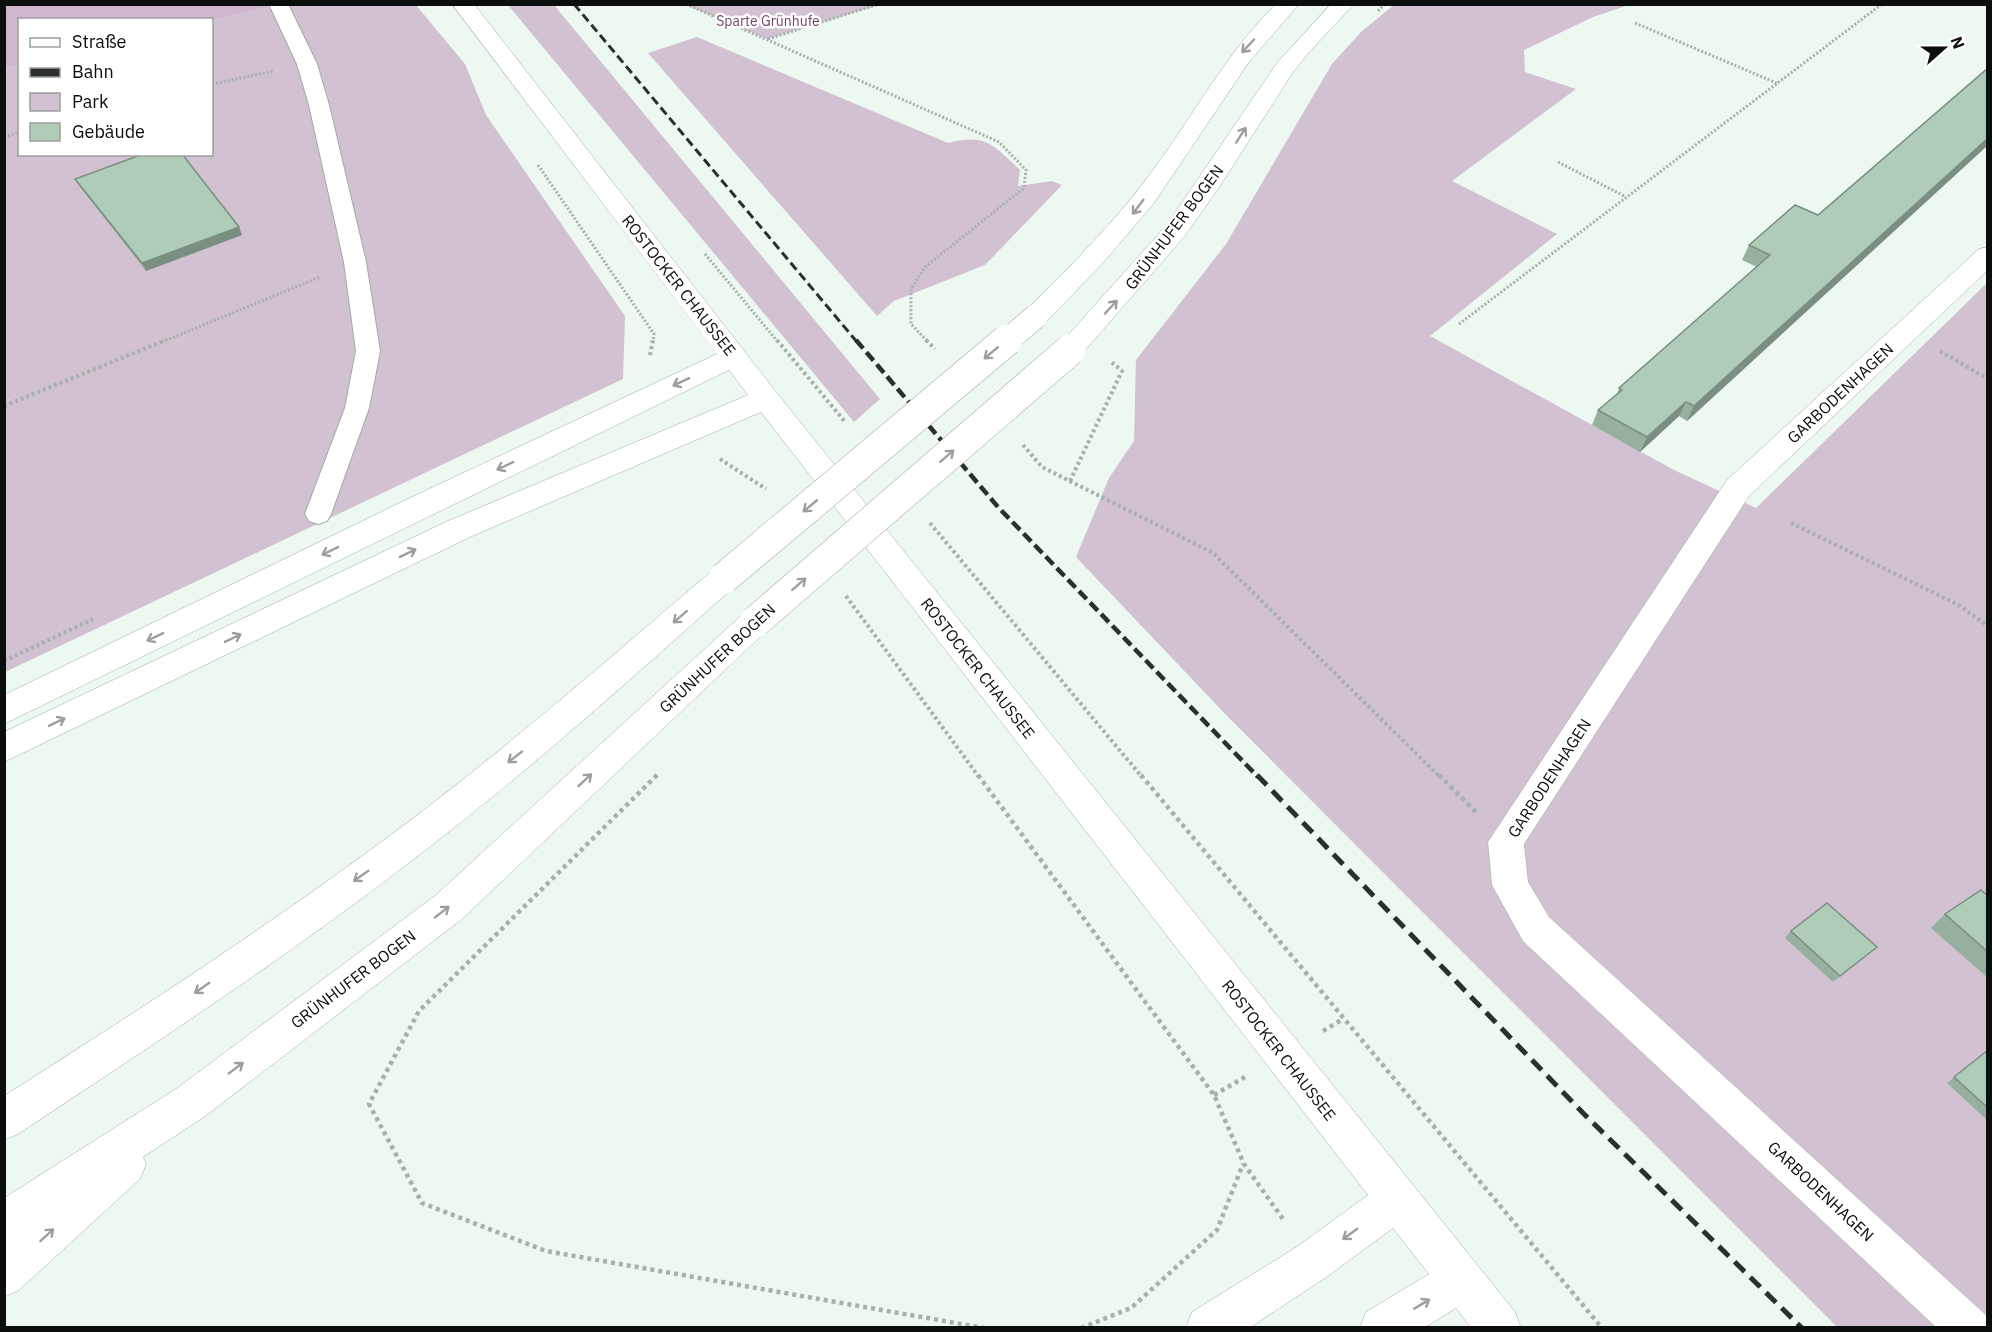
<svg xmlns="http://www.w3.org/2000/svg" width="1992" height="1332" viewBox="0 0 1992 1332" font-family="'IBM Plex Sans',sans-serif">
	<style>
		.green { fill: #d2c1d0 }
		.forest { fill: #d1b7ce }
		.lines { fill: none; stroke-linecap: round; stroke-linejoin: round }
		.lane-casing { stroke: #a1aca4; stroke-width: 2 }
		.street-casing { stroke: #a1aca4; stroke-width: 1 }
		.secondary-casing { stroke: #a1aca4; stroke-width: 1 }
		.path-far2 { stroke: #a7b1ab; stroke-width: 3; stroke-dasharray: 2 2; stroke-linecap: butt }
		.path-far1 { stroke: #a7b1ab; stroke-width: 4; stroke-dasharray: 3 3; stroke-linecap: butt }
		.path { stroke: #a7b1ab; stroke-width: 4.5; stroke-dasharray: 4 4; stroke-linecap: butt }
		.lane { fill: #fff; fill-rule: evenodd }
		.street { fill: #fff; fill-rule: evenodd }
		.secondary { fill: #fff; fill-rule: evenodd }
		.rail-far2 { stroke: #2b302e; stroke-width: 3; stroke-dasharray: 9 4.5; stroke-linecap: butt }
		.rail-far1 { stroke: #2b302e; stroke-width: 4.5; stroke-dasharray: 11 5; stroke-linecap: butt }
		.rail { stroke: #2b302e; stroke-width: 5; stroke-dasharray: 14 8; stroke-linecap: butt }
		.secondary-bridge-far1-casing { stroke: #a1aca4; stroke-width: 25; stroke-linecap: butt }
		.secondary-bridge-casing { stroke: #a1aca4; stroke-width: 32; stroke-linecap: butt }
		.secondary-bridge-far1 { stroke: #fff; stroke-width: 24 }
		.secondary-bridge { stroke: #fff; stroke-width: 31 }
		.wall { fill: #96af9e }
		.shaded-wall { fill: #7a8f81 }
		.building { fill: #afccb8; stroke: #7a8f81; stroke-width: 1.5 }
		.oneway { stroke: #9d9f9e }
		.labels { text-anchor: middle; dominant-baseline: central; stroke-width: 5; stroke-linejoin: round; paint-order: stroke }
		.far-park-label { font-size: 14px; fill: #6d4769; stroke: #fff }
		.street-label { font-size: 16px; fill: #0a0e0c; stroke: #fff }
	</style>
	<rect width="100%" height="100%" fill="#ecf8f0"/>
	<!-- green -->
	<path class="green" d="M280,5h136l49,59 21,51 139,201 -2,63 -618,293v-604l14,-3 1,89h192v-134z
		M508,5h46l326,394 -26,23z
		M686,5h193l-112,34z
		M1394,5h235l-36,12 -69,33 1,22 51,17 -124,92 105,53 -127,102 244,134 82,38 231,-225v1044h-150l-608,-609 -153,-161 33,-79 25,-37 2,-81 90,-116 106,-180 29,-32z
		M697,37l251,106c38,-10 46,3 72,27l-2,16 34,-5 10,4 -77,80 -91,36 -17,15 -229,-263z"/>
	<!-- forest -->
	<path class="forest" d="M4,5h276l-68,15h-192l-1,45 -14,3z"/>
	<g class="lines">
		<!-- lane casing -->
		<g class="lane-casing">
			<path id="lane" d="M269,4h19l29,60 12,41 37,157 14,89 -11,57 -38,106 -4,7 -9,3 -9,-3 -4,-7 40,-106 11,-57 -12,-89 -35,-157 -12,-41z"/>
		</g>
		<!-- street casing -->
		<g class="street-casing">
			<path id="street" d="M1988,247v23l-239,226 -225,348 4,38 21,35 439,400v11h-51l-414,-387 -31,-56 -4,-43 239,-362 252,-231z"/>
		</g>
		<!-- secondary casing -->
		<g class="secondary-casing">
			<path id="secondary" d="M452,4h22l302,388 739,920 6,16h-50l-15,-20 -32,20h-64l6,-16 63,-38 -36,-46 -65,48 -79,52h-63l6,-16 106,-66 70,-51 -607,-783 -291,125 -466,225v-30l444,-211 300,-126 -19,-25 -725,354v-29l408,-198 305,-143z
				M1276,4h23l-50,58 -95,141 -52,61 -56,58 -10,3 -10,-3 -3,-6 3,-6c45,-44 90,-89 127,-140 41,-55 73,-117 123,-166z
				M1331,4h23l-43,46 -18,22 -75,117 -34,48 -104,119 -10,3 -10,-3 -4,-6 4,-6 106,-118 111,-163z
				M724,566l11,4 5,8 -5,8c-106,95 -212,190 -325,276 -126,97 -259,184 -392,272l-14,6v-44c129,-82 257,-165 380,-256 114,-84 221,-178 329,-270z
				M755,610l11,3 5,9 -5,9 -304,288 -258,198 -61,40 3,7 -6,15 -121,111 -15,7v-99l172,-109 260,-194 308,-282z"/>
		</g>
		<!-- path-far2 -->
		<path class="path-far2" d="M686,4l313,138 27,28 -2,18 -99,79 -14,22v35l17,18
			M1378,11l7,-7
			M1635,23l144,61
			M768,39l111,-35
			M212,84l62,-13
			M4,137l16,-5
			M1558,162l68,35
			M538,165l116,169 -1,8
			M705,254l73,88
			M1459,324l423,-320
			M162,342l158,-65"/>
		<!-- path-far1 -->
		<path class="path-far1" d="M777,340l69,83
			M926,340l9,9
			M1940,351l48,28
			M650,355l3,-15
			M4,406l162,-66
			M1023,445l19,22 171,86 227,224
			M720,459l46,30
			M1070,481l52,-110 -12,-10
			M930,523l212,254
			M1791,523l166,81 31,22
			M846,596l133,181
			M4,661l89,-42
			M655,777l2,-2"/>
		<!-- path -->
		<path class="path" d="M657,775l-238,236 -50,93 53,99 124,48 438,77
			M978,775l236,320 30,69 41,58
			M1141,775l461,553
			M1439,775l37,37
			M1323,1031l20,-12
			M1214,1095l31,-18
			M1081,1328l50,-20 86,-78 26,-66"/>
		<!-- lane -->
		<use href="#lane" class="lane"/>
		<!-- street -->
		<use href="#street" class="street"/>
		<!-- secondary -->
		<use href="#secondary" class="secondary"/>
		<!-- rail-far2 -->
		<path class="rail-far2" d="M574,4l283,338"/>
		<!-- rail-far1 -->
		<path class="rail-far1" d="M856,340l142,167 260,270"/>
		<!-- rail -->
		<path class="rail" d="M1257,775l327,339 218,214"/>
		<!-- secondary-bridge-far1 casing -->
		<g class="secondary-bridge-far1-casing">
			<path id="secondary-bridge-far1" d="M1006,342l30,-26"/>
		</g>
		<!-- secondary-bridge casing -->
		<g class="secondary-bridge-casing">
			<path id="secondary-bridge" d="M724,578l283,-238
				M755,622l315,-272"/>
		</g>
		<!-- secondary-bridge-far1 -->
		<use href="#secondary-bridge-far1" class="secondary-bridge-far1"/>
		<!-- secondary-bridge -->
		<use href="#secondary-bridge" class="secondary-bridge"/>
	</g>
	<!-- wall -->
	<path class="wall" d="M1988,68v77l-301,276 -8,-5 -39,36 -48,-27 6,-15 19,-15 2,-7 138,-121 -15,-7 7,-15 69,-30z
		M75,179l167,56 -96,36 -66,-84z
		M1988,896v82l-57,-50 14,-14z
		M1791,931l79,22 -37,29 -48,-44z
		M1988,1050v71l-41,-38z"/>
	<!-- shaded-wall -->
	<path class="shaded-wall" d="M1988,138v7l-301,276 7,-15z
		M239,227l3,8 -96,36 -4,-8z
		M1686,402l-7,14 -39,36 7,-15z"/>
	<!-- building -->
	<path class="building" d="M1988,68v70l-294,268 -8,-4 -39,35 -49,-27 24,-20 -3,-2 151,-133 -21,-10 46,-40 23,10z
		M143,154h39l57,73 -97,36 -67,-84z
		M1981,890l7,6v56l-43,-38z
		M1827,903l50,44 -37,29 -49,-45z
		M1988,1050v58l-34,-31z"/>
	<!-- one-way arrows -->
	<defs><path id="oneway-shaft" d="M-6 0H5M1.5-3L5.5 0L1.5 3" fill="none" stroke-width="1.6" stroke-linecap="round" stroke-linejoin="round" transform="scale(1.5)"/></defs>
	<g class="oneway">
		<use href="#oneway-shaft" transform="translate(1248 46) rotate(133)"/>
		<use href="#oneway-shaft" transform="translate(1241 135) rotate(-57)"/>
		<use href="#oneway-shaft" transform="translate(1138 207) rotate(127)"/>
		<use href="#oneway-shaft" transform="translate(1111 307) rotate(-47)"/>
		<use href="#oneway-shaft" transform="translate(991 353) rotate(140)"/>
		<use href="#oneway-shaft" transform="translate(681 382) rotate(155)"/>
		<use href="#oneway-shaft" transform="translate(947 456) rotate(-41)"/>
		<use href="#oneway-shaft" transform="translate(505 466) rotate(154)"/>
		<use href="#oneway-shaft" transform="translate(810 506) rotate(140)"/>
		<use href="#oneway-shaft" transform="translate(330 551) rotate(154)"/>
		<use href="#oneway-shaft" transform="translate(408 553) rotate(-26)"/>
		<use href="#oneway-shaft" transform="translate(799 584) rotate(-41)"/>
		<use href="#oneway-shaft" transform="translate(680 617) rotate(139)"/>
		<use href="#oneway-shaft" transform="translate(155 637) rotate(154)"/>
		<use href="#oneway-shaft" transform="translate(233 638) rotate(-26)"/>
		<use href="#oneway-shaft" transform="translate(57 722) rotate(-26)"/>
		<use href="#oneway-shaft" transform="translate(515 757) rotate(142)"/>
		<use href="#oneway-shaft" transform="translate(585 780) rotate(-43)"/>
		<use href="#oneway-shaft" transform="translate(361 876) rotate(145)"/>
		<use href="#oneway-shaft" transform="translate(442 912) rotate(-38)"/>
		<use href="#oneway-shaft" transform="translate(202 988) rotate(145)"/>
		<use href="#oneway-shaft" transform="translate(236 1068) rotate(-37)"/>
		<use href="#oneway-shaft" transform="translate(1350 1234) rotate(144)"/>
		<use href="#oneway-shaft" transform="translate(47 1235) rotate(-43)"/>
		<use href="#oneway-shaft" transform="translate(1422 1304) rotate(-31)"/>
	</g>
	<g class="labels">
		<!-- far-park labels -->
		<g class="far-park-label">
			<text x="768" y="21">Sparte Grünhufe</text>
		</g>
		<!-- street labels -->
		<g class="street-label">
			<text transform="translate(1174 227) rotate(-53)">GRÜNHUFER BOGEN</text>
			<text transform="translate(679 285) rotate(52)">ROSTOCKER CHAUSSEE</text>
			<text transform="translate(1840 393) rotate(-43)">GARBODENHAGEN</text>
			<text transform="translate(717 658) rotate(-43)">GRÜNHUFER BOGEN</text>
			<text transform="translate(978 668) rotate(52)">ROSTOCKER CHAUSSEE</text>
			<text transform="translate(1549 778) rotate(-57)">GARBODENHAGEN</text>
			<text transform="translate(353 979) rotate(-37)">GRÜNHUFER BOGEN</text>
			<text transform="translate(1279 1050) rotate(52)">ROSTOCKER CHAUSSEE</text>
			<text transform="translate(1821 1191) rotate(43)">GARBODENHAGEN</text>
		</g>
	</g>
	<!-- border -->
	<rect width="1992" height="1332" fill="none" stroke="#0a0e0c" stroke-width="12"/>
	<!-- legend -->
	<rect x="18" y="18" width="195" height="138" fill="#ffffff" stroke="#9d9f9e" stroke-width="1.5"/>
	<rect x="30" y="38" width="30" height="9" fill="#ffffff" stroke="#9d9f9e" stroke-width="1.5"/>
	<text x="72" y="48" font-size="18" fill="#0a0e0c">Straße</text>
	<rect x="30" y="68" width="30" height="9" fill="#2b302e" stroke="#9d9f9e" stroke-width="1.5"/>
	<text x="72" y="78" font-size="18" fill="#0a0e0c">Bahn</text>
	<rect x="30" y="93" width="30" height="18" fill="#d2c1d0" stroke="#9d9f9e" stroke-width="1.5"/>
	<text x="72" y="108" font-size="18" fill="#0a0e0c">Park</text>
	<rect x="30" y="123" width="30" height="18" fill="#afccb8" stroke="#9d9f9e" stroke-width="1.5"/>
	<text x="72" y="138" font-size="18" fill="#0a0e0c">Gebäude</text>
	<!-- north arrow -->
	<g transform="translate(1944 48) rotate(69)" stroke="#ffffff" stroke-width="4.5" paint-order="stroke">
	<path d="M0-4.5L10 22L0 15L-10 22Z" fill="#0a0e0c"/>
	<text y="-9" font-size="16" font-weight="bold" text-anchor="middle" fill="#0a0e0c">N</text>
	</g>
</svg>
